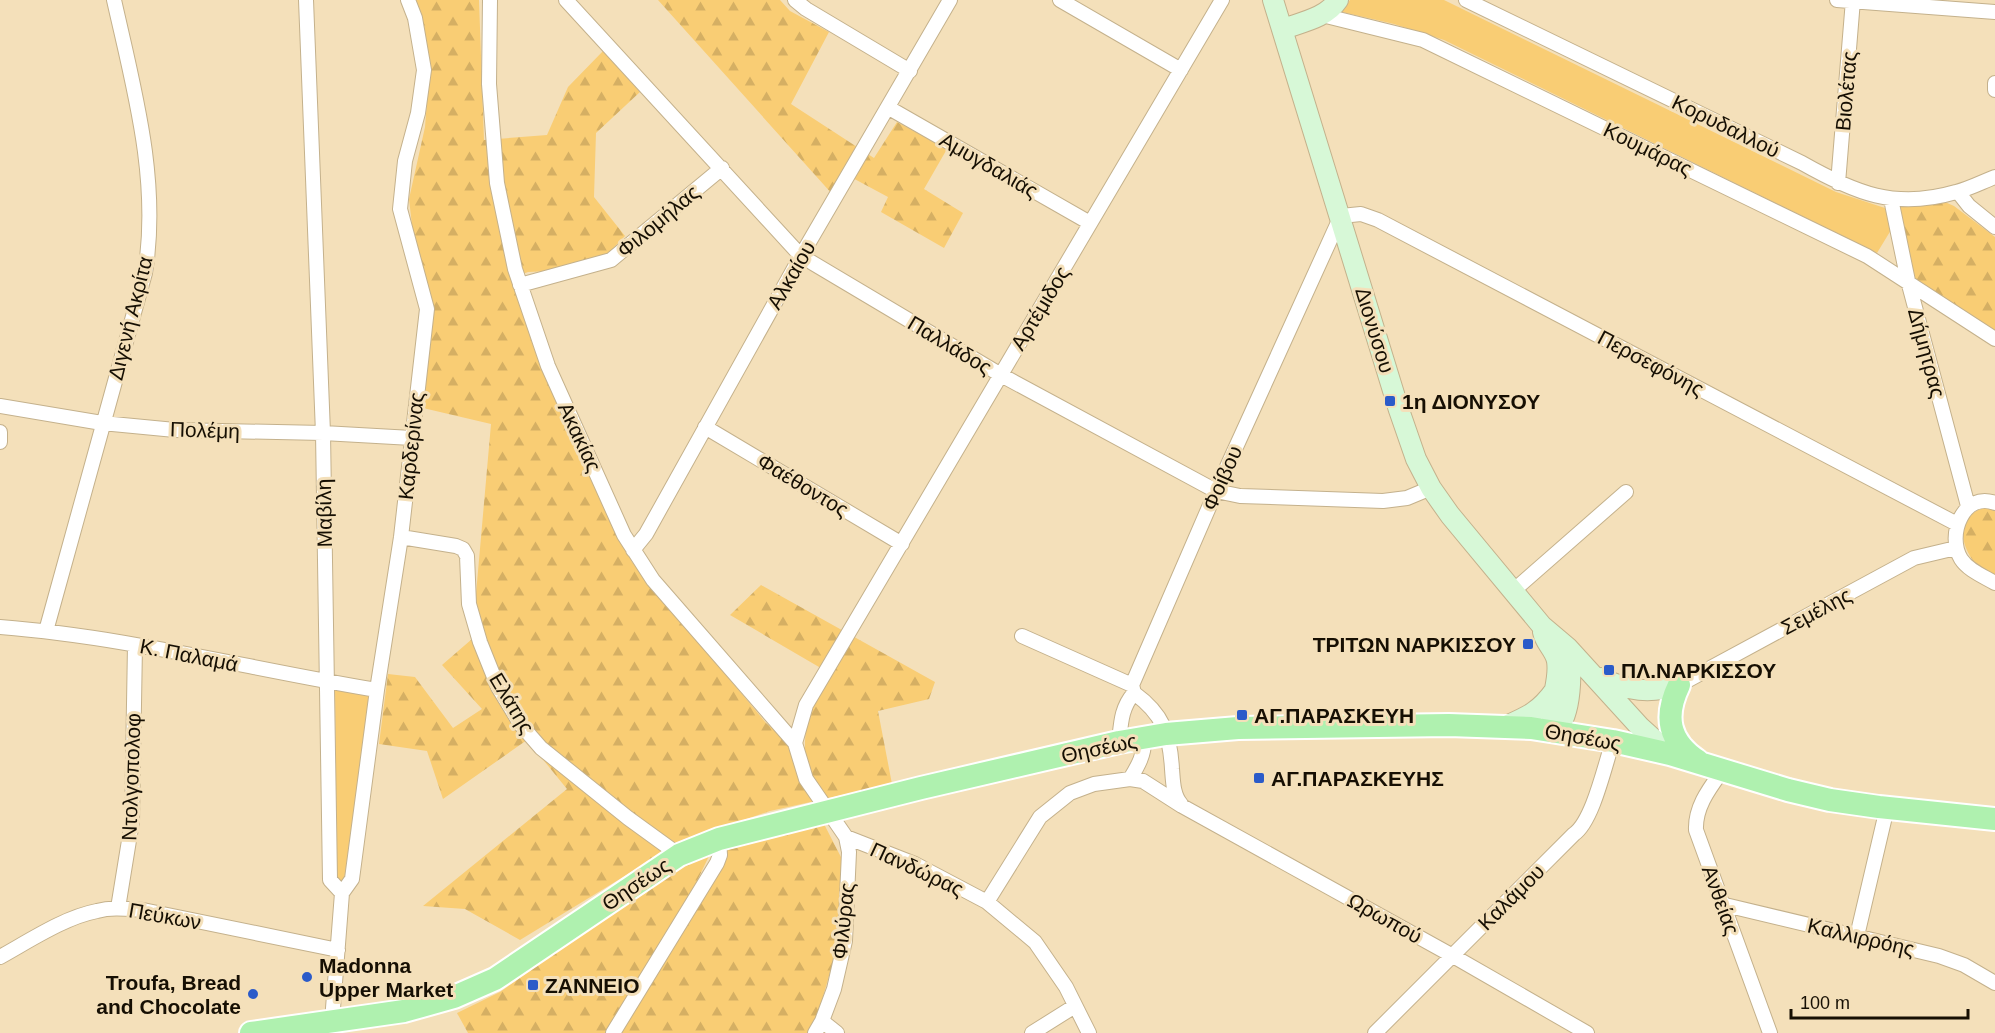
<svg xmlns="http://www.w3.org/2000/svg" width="1995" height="1033" viewBox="0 0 1995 1033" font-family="Helvetica,sans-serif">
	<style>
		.green { fill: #f9cd74 }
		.forest { fill: url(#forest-firs) }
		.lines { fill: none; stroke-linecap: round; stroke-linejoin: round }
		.street-casing { stroke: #c4b18c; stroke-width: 16 }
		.secondary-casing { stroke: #c4b18c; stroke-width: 22 }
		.primary-casing { stroke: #fff; stroke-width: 26 }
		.street { stroke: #fff; stroke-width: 14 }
		.secondary { stroke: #d7f8d7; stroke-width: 20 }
		.primary { stroke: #aff1af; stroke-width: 22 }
		.poi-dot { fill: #2b5bc9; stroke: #f4e0ba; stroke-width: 2 }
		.labels { text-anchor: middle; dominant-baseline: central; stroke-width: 6; stroke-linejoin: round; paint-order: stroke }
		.street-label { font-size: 21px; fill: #160f03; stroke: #f4e0ba }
		.poi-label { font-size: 21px; font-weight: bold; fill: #160f03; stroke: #f4e0ba; text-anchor: start }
	</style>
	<defs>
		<pattern id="forest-firs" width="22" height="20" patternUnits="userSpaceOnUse" patternTransform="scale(1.5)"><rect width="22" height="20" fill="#f9cd74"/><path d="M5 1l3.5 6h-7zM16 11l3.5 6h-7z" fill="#d5af63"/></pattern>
	</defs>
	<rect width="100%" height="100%" fill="#f4e0ba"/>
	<!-- green -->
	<path class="green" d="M1350,0h94l392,192 49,16 6,22 -14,23 -433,-213 -50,-16 -52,-12z
		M335,689l35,6 -26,186 -7,-1z"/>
	<!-- forest -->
	<path class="forest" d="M415,0h64l5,140 63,-5 21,-48 35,-36 37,41 -44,41 -2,64 31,39 -32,33 -65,3 -16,6 30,91 42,94 48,99 134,161 30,26 9,-2c0,-33 9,-45 26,-73l-101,-59 31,-30 174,97 -6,17 -51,12 14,73 -122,27 -88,30 -162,99 -55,-31 -42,-3 144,-117 -40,-49 -84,59 -16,-48 -48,-7 9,-70 27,3 38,51 29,-19 -40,-44 30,-26 19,-215 -68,-16 10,-97 -20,-77 -4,-35 16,-72 4,-53z
		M658,0h122l10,11 39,21 -38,72 83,54 23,-36 50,27 -23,40 39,24 -19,35 -63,-36 7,-15 -41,-22 -14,20z
		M1945,202l9,4 41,31v96l-84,-57 -12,-68 4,-3z
		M1989,507l6,4v65c-8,-5 -18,-9 -23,-17 -15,-21 -12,-48 17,-52z
		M824,824l19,37 -5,83 -19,67 -12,22h-187l99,-162 8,-21z
		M709,856l-12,25 -91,152h-138l-11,-20 43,-21 151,-107 32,-20z"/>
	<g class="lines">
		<!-- street casing -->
		<g class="street-casing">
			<path id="street" d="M306,0l17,433 7,447 12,13 -10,128
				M490,0l-1,84 8,99 18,86 33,97 76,169 29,45 142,163 11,36 40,58 3,15 -4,89 -11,48 -12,32 -7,12
				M566,0l235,256 200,119 215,116 24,5 143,5 24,-3 24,-10
				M795,0l11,9 104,62
				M1060,0l121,70
				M1466,0l336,163c53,30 93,47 154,29 13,-3 26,-10 39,-15
				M1837,0l158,12
				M1322,15l101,25 444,216 128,83
				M1995,83v7
				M889,108l201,115
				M1838,183l15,-183
				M1958,192l11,14 26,21
				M1891,199l17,82 60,225
				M520,285l91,-25 111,-92
				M0,406l102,17 73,7 148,3 89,5
				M705,427l197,117
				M0,432v10
				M1995,503c-31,-12 -49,32 -34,56 7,11 22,17 34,24
				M401,537l55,9 7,3 4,7 2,48 11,38 18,45 23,38 20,23 87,70 51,37
				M633,550l13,-16 155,-278 149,-256
				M1513,591l113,-99
				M0,627c127,10 251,42 377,63
				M46,631l99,-358c15,-92 -11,-184 -31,-273
				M1022,636l110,49
				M1679,685l235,-127 42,-10
				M1134,693c29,21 36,41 38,76 1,12 1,26 9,35
				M1119,742c2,-19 2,-34 15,-49l-2,-8 84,-194 125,-275 20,-2 17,6 579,304
				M795,743l11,-38 416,-705
				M1722,771c-13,18 -27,36 -26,59l74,203
				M1130,779c8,-13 15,-25 14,-41
				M846,837l69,27 72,38 48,40 31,45 23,46
				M342,893l10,-14 25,-189 24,-153 26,-228 -27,-100 5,-48 13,-48 6,-43 -9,-52 -7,-18
				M987,902l53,-85 30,-24 24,-9 36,-5 13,2 39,25 271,150 134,77
				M1721,904l218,52 25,9 31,18
				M118,908l14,-86 3,-177
				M1857,936l30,-128
				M0,957c29,-16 65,-40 97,-46 15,-4 30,-2 46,-1l195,40
				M822,1021l15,12
				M613,1033l104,-170 3,-8 -1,-16
				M1032,1033l43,-27
				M1375,1033l199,-199c19,-13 31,-70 39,-93"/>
		</g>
		<!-- secondary casing -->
		<g class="secondary-casing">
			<path id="secondary" d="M1273,0l126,410 17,49 15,29 19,27 92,111 26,22 72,79 30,27
				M1283,29c19,-7 43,-11 55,-29
				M1543,632c2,11 12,18 14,29 4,25 -13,46 -1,70 16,-18 16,-60 12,-83
				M1601,678c27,13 49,16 78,7
				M1506,726c23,-10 34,-15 49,-36"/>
		</g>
		<!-- primary casing -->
		<g class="primary-casing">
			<path id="primary" d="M1679,685c-15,31 -11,56 19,76
				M251,1033l153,-22 50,-14 41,-18 184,-124 40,-16 202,-51 198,-46 47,-8 72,-6 211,-3 82,3 82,13 57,13 118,36 42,10 49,7 116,12"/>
		</g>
		<!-- street -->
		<use href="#street" class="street"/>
		<!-- secondary -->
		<use href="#secondary" class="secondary"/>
		<!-- primary -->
		<use href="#primary" class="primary"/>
	</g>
	<!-- markers -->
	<g class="poi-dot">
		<rect x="1384" y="395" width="12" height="12" rx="3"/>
		<rect x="1522" y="638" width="12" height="12" rx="3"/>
		<rect x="1603" y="664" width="12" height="12" rx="3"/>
		<rect x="1236" y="709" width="12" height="12" rx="3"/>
		<rect x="1253" y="772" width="12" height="12" rx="3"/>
		<circle cx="307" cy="977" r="6"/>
		<rect x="527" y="979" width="12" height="12" rx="3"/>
		<circle cx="253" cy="994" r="6"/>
	</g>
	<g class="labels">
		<!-- street labels -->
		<g class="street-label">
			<text transform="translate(1846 91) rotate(-85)">Βιολέτας</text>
			<text transform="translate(1726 126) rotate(26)">Κορυδαλλού</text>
			<text transform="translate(1648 149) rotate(26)">Κουμάρας</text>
			<text transform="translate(989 165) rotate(30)">Αμυγδαλιάς</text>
			<text transform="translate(658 221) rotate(-40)">Φιλομήλας</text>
			<text transform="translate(791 275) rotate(-60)">Αλκαίου</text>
			<text transform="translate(1040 308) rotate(-59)">Αρτέμιδος</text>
			<text transform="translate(130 318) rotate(-76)">Διγενή Ακρίτα</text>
			<text transform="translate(1375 330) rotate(73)">Διονύσου</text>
			<text transform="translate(950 345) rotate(31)">Παλλάδος</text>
			<text transform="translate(1927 353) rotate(75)">Δήμητρας</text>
			<text transform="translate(1651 363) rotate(28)">Περσεφόνης</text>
			<text transform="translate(205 430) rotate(2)">Πολέμη</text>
			<text transform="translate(580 437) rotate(65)">Ακακίας</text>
			<text transform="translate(411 446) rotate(-84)">Καρδερίνας</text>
			<text transform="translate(1222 478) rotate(-66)">Φοίβου</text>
			<text transform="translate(803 485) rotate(31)">Φαέθοντος</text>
			<text transform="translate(324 513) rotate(-91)">Μαβίλη</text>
			<text transform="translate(1816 611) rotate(-28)">Σεμέλης</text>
			<text transform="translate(189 655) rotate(11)">Κ. Παλαμά</text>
			<text transform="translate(512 703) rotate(59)">Ελάτης</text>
			<text transform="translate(1583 737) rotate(10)">Θησέως</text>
			<text transform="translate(1099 748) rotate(-12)">Θησέως</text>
			<text transform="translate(131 777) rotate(-88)">Ντολγοπολοφ</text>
			<text transform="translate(917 869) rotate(25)">Πανδώρας</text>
			<text transform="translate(636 884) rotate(-34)">Θησέως</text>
			<text transform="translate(1511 897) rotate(-45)">Καλάμου</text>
			<text transform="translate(1721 900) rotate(70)">Ανθείας</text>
			<text transform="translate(165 916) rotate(10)">Πεύκων</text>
			<text transform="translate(1385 918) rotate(29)">Ωρωπού</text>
			<text transform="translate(843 921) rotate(-84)">Φιλύρας</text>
			<text transform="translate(1861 937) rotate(13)">Καλλιρρόης</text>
		</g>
		<!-- poi labels -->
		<g class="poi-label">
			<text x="1402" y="401">1η ΔΙΟΝΥΣΟΥ</text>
			<text x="1516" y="644" text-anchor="end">ΤΡΙΤΩΝ ΝΑΡΚΙΣΣΟΥ</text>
			<text x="1621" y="670">ΠΛ.ΝΑΡΚΙΣΣΟΥ</text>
			<text x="1254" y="715">ΑΓ.ΠΑΡΑΣΚΕΥΗ</text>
			<text x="1271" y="778">ΑΓ.ΠΑΡΑΣΚΕΥΗΣ</text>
			<text x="319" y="965">Madonna<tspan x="319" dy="24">Upper Market</tspan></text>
			<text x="241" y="982" text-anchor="end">Troufa, Bread<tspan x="241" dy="24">and Chocolate</tspan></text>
			<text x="545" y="985">ΖΑΝΝΕΙΟ</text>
		</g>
	</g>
	<!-- scale -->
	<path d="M1791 1009v9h177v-9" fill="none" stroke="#160f03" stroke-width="3"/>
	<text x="1800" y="1009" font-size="18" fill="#160f03" stroke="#f4e0ba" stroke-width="4.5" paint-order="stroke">100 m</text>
</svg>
